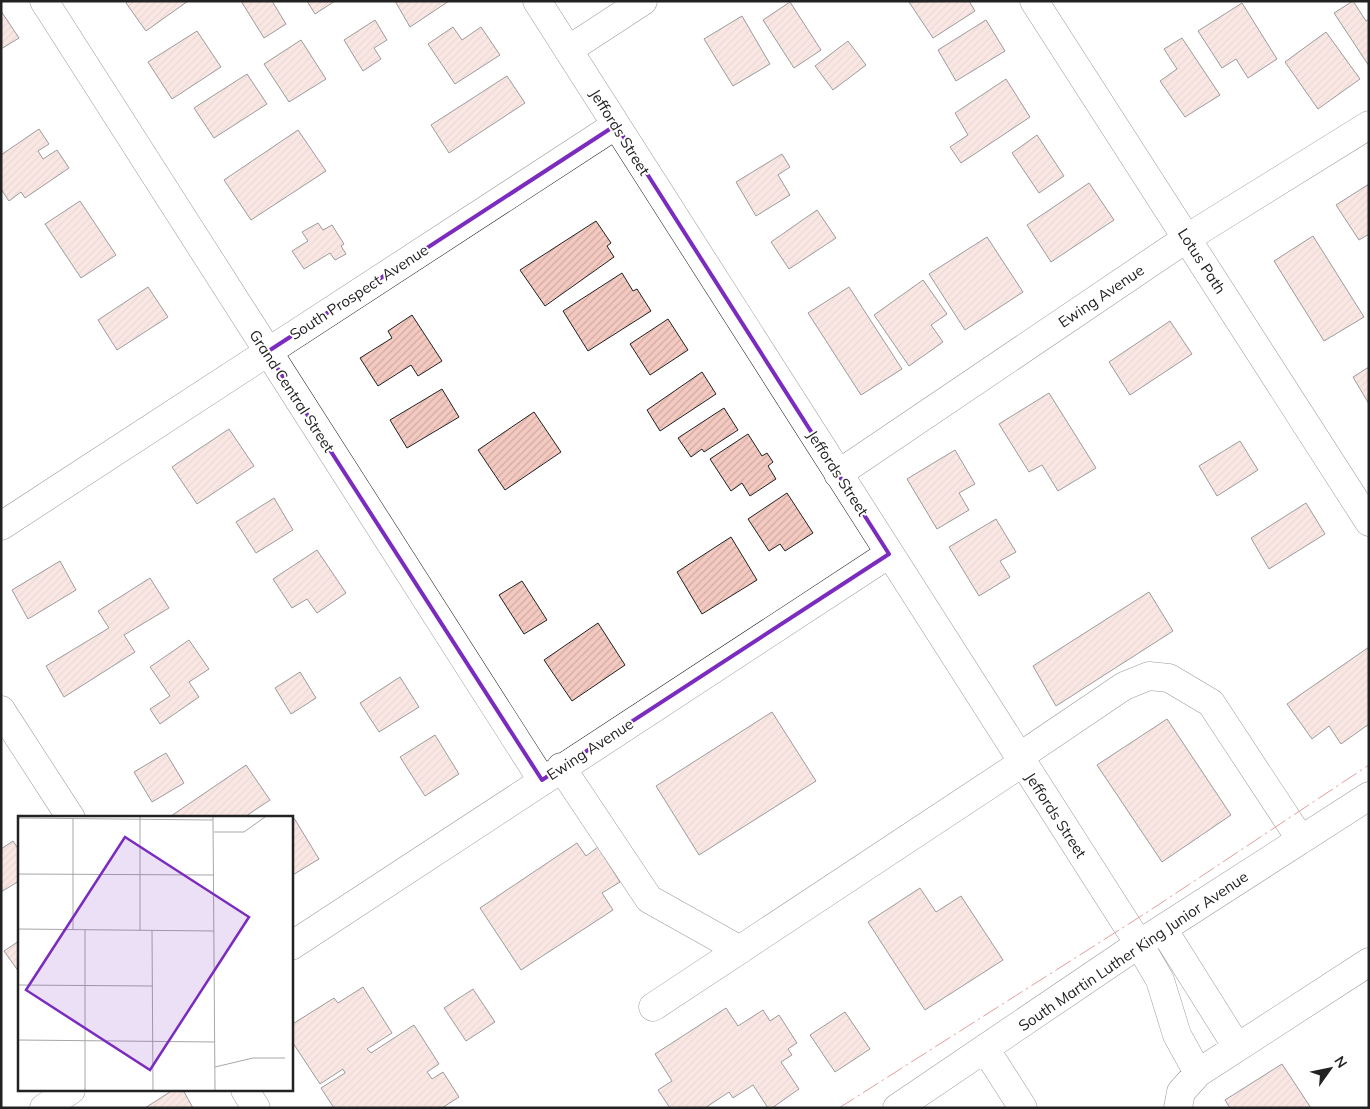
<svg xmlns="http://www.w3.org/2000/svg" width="1370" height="1109" viewBox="0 0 1370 1109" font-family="Mulish,sans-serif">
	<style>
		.building { fill: url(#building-hatch); stroke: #222 }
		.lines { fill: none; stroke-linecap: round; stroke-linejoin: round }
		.minor-casing { stroke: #222; stroke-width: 29 }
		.minor { stroke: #fff; stroke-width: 28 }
		.power { stroke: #c62828; stroke-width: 1; stroke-dasharray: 18 4 2.5 4; stroke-linecap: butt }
		.marked { fill: none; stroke: #7b2cbf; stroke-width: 4; stroke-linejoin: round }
		.labels { text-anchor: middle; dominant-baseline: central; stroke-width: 4; stroke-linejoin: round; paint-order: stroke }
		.street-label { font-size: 15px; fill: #222; stroke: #fff }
		.inset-road { fill: none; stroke: #a7a7a7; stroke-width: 1 }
		.view { fill: #7b2cbf; fill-opacity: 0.15; stroke: #7b2cbf; stroke-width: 2.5 }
		.inset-edge { fill: none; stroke: #222; stroke-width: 2.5 }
	</style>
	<defs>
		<pattern id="building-hatch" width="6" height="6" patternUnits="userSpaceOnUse" patternTransform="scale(1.25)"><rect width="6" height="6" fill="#f3c9c0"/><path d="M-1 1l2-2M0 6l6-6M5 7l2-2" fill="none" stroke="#d0aca5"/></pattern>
	</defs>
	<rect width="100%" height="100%" fill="#fff"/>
	<!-- building -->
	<path class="building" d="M128,1h60l-42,30 -20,-28z
		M241,1h31l14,23 -22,14z
		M307,1h28l-20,13z
		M395,1h54l-39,26z
		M969,1l6,10 -42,27 -24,-36z
		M1353,1l13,20 3,-2v47l-35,-53z
		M790,2l31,48 -27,18 -31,-48z
		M1242,3l35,56 -29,19 -12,-19 -14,9 -24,-37z
		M1,11l18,27 -18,11z
		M742,16l28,48 -37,22 -29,-47z
		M375,20l12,20 -13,8 7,11 -18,12 -19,-31z
		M986,20l19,31 -49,30 -18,-31z
		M453,27l9,13 19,-13 19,28 -45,29 -27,-40z
		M197,31l24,36 -49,32 -24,-37z
		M1326,32l34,47 -42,30 -33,-47z
		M1182,38l38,57 -35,22 -25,-36 17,-12 -13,-20z
		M301,40l25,39 -37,23 -25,-38z
		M848,41l18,24 -33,25 -18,-24z
		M247,74l20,30 -53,34 -20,-30z
		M507,76l18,27 -76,50 -18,-28z
		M1006,79l24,38 -69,46 -11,-16 18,-12 -13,-22z
		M39,129l10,15 -11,7 5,8 14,-9 12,18 -44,30 -4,-6 -12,9 -8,-12v-34z
		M298,130l28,41 -75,49 -27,-40z
		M1037,135l27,41 -25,17 -27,-40z
		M782,154l8,13 -12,8 12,20 -34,21 -20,-34z
		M1089,183l25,37 -63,42 -24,-37z
		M1369,184v50l-10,6 -23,-35z
		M80,201l36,54 -35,23 -36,-54z
		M817,210l19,28 -47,31 -18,-27z
		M596,221l15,22 -4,3 7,11 -69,49 -25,-36z
		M318,223l5,7 9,-5 12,19 -3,2 5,8 -11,6 -5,-7 -26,16 -12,-18 16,-10 -6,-9z
		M1313,236l51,81 -40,24 -50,-80z
		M987,237l36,55 -58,38 -36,-56z
		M622,273l11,18 4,-2 14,22 -63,40 -25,-40z
		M923,280l24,34 -16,11 12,17 -34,24 -35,-51z
		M148,287l20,30 -51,33 -19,-30z
		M849,287l53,82 -41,26 -53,-82z
		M412,315l30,46 -24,15 -7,-11 -33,21 -18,-28 32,-20 -4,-7z
		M668,319l20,31 -38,25 -20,-31z
		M1170,321l22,33 -62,41 -21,-33z
		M1369,367v37l-16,-27z
		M702,372l14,22 -56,37 -13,-21z
		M442,389l17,28 -52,31 -17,-28z
		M1049,393l47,75 -38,23 -16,-26 -13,7 -30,-48z
		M724,408l14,22 -34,22 -2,-3 -11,8 -13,-19z
		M534,412l27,40 -56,38 -27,-40z
		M229,429l25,37 -57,38 -25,-37z
		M748,434l14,22 5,-3 6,9 -5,4 8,13 -26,17 -8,-13 -11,8 -21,-32z
		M1240,441l18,29 -41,26 -18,-30z
		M955,450l20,34 -16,9 10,17 -32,19 -30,-50z
		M787,493l26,40 -28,18 -5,-7 -11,7 -21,-32z
		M274,498l19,32 -37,23 -20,-31z
		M1306,503l19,31 -56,35 -18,-31z
		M996,519l20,33 -16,9 10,16 -31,19 -30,-49z
		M731,537l26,43 -55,34 -25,-42z
		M317,550l29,43 -29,20 -10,-14 -15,9 -19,-29z
		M60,561l16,29 -48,29 -16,-29z
		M150,578l19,30 -45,27 11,17 -71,45 -18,-31 63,-38 -11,-17z
		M522,581l25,39 -23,14 -25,-39z
		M1149,592l24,39 -117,75 -23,-40z
		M598,623l27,42 -53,36 -28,-41z
		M189,640l20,29 -20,13 10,15 -39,27 -10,-15 20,-13 -20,-29z
		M1369,647v77l-28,20 -12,-18 -17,13 -25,-35z
		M300,672l16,26 -25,16 -16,-26z
		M400,677l19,30 -40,25 -19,-29z
		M772,712l44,69 -117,74 -43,-69z
		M1167,719l64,96 -69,47 -65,-97z
		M435,735l24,39 -34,22 -25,-39z
		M166,753l18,30 -32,19 -18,-30z
		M246,765l24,35 -27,18h-75z
		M294,818l25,41 -28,17v-56z
		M13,841l6,9v31l-18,11v-43z
		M577,843l9,13 12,-9 22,35 -18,11 11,17 -92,60 -41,-62z
		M920,888l16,24 25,-16 42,64 -78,50 -57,-88z
		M19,941v31l-15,-21z
		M363,987l29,46 -25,16 4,4 43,-28 25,39 -12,8 5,7 11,-7 16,25 -17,11h-108l-13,-20 24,-15 -2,-4 -23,15 -29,-44v-15l43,-27 4,5z
		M473,989l22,33 -29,19 -22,-33z
		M726,1008l12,18 25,-16 7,11 9,-6 18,28 -9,6 4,6 -11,7 18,27 -27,19h-4l-15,-23 -20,13 -4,-6 -24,16h-35l-12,-18 14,-9 -17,-27z
		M845,1012l25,37 -35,23 -25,-37z
		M1282,1064l29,44h-81l-5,-8z
		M173,1090h10l10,18h-48z"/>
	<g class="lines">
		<!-- minor casing -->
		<g class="minor-casing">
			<path id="minor" d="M44,1l498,779
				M537,1l602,943 21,36 17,55 21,38
				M1034,1l335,521
				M568,50l75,-49
				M838,474l349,-236 182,-113
				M1,526l615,-401
				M1,710l70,108
				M1019,757l105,-71 25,-10 20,2 42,25 90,137
				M561,767l88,132 91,51
				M1163,929l74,118
				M291,946l598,-392
				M653,1007l369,-244
				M986,1050l37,58
				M245,1090l11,18
				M44,1108l27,-18
				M897,1108l242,-164 230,-148
				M1178,1108l3,-16 17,-19 171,-111"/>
		</g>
		<!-- minor -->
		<use href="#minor" class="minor"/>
		<!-- power -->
		<path class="power" d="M839,1108l310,-197 220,-146"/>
	</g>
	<!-- marked area -->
	<path d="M0 0H1370V1109H0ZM616,125l273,429 -347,226 -275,-428z" fill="#fff" fill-opacity=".55" fill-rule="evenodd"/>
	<path class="marked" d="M616,125l273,429 -347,226 -275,-428z"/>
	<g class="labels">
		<!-- street labels -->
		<g class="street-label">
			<text transform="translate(620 132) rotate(58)">Jeffords Street</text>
			<text transform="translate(1202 261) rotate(57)">Lotus Path</text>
			<text transform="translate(359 292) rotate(-33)">South Prospect Avenue</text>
			<text transform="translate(1101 296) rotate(-34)">Ewing Avenue</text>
			<text transform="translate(292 391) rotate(57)">Grand Central Street</text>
			<text transform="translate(838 473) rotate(57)">Jeffords Street</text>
			<text transform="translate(590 749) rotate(-33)">Ewing Avenue</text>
			<text transform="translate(1056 815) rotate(57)">Jeffords Street</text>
			<text transform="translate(1133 951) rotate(-34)">South Martin Luther King Junior Avenue</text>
		</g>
	</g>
	<!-- overview -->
	<g transform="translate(18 816)">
		<rect width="275" height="275" fill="#fff"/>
		<path class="inset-road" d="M122,1v114M195,1l2,273M0,2l195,2M55,2v112M196,16h30l21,-15M0,58l196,1M0,113l196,2M67,114v160M134,115l1,159M0,169l134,1M0,224l197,2M197,251l38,-9h32"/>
		<path class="view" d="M107,21l124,80 -99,153 -124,-80z"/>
		<rect width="275" height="275" class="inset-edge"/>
	</g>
	<!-- border -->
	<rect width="1370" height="1109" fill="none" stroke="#222222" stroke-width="5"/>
	<!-- north arrow -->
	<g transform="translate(1330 1069) rotate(57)" stroke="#ffffff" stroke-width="4" paint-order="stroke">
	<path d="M0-4L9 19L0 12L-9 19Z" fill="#222222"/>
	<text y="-8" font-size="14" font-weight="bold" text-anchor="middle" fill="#222222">N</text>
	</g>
</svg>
